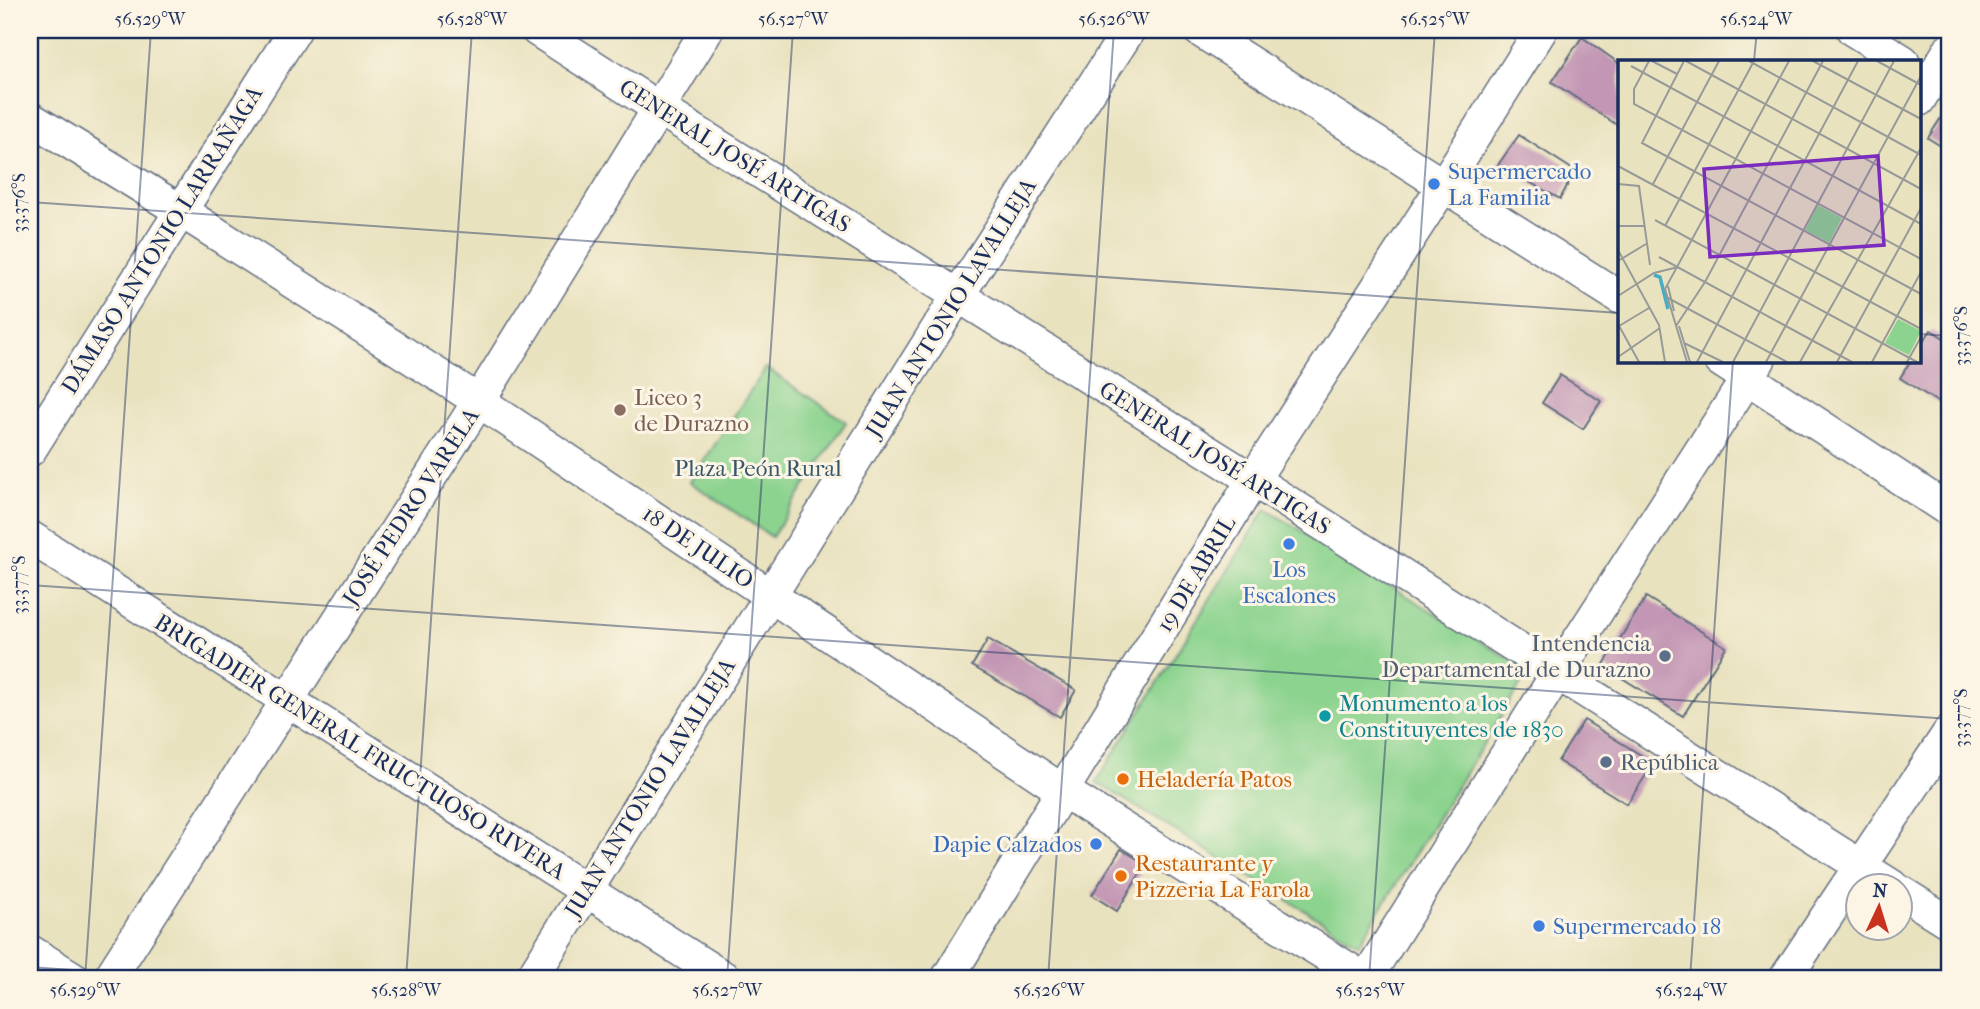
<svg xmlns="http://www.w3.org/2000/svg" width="1980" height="1009" viewBox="0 0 1980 1009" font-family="'IM FELL French Canon',serif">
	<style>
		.green { fill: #8bd38e; stroke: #538176; stroke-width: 2 }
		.building { fill: #c296b4 }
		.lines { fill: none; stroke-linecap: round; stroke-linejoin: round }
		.minor-casing { stroke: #636e80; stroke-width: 35 }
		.minor { stroke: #fff; stroke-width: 32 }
		.ticks { fill: none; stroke: #1b2f5e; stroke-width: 2; stroke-opacity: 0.45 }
		.shop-dot { fill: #3f7fe0; stroke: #fcf5e5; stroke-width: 2.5 }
		.education-dot { fill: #8d6e63; stroke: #fcf5e5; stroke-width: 2.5 }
		.service-dot { fill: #5c6f8a; stroke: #fcf5e5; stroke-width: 2.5 }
		.culture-dot { fill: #0f9aa8; stroke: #fcf5e5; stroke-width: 2.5 }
		.food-dot { fill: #e8710a; stroke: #fcf5e5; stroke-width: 2.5 }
		.labels { text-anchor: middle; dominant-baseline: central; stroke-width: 6; stroke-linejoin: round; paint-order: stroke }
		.street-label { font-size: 23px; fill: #1b2f5e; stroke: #fcf5e5 }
		.shop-label { font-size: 23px; fill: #366cbe; stroke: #fcf5e5; text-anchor: start }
		.education-label { font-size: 23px; fill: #785e54; stroke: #fcf5e5; text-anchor: start }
		.park-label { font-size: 23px; fill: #37586a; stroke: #fcf5e5 }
		.service-label { font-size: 23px; fill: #4e5e75; stroke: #fcf5e5; text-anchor: end }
		.culture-label { font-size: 23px; fill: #0d838f; stroke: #fcf5e5; text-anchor: start }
		.food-label { font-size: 23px; fill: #c56008; stroke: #fcf5e5; text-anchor: start }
		.inset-river { fill: none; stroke: #46adc5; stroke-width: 3.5 }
		.inset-road { fill: none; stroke: #979a98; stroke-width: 2 }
		.view { fill: #7b2cbf; fill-opacity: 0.15; stroke: #7b2cbf; stroke-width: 3.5 }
		.inset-edge { fill: none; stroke: #1b2f5e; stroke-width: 3.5 }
		.neatline { fill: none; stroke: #1b2f5e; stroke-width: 2.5 }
		.ticks-label { font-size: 18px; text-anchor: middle; fill: #1b2f5e }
	</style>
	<rect width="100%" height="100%" fill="#fcf5e5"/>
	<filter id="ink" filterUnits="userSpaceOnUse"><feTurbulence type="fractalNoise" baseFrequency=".0143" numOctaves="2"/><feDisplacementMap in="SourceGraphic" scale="14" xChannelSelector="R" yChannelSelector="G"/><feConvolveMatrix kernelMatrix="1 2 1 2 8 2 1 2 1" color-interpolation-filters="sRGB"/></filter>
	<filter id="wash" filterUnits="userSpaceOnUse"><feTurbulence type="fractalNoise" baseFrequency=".00686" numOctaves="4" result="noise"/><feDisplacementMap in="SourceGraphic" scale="28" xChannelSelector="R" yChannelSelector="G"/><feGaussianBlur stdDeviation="1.57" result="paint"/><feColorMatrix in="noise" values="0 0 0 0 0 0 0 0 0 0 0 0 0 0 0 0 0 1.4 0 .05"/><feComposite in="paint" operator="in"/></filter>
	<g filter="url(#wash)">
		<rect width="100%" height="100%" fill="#e9e2bf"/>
		<!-- green -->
		<path class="green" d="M766,368l80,54 -74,115 -82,-55z
			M1266,509l263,162 -170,273 -263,-162z"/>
		<g id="blocks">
			<!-- building -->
			<path class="building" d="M1582,37l38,27v63l-68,-45z
				M1950,104v48l-22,-14z
				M1519,135l56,36 -15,28 -62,-34z
				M1931,330l19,12v68l-50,-32 11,-18h8v-12z
				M1560,375l41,26 -18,28 -41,-26z
				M1646,597l80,50 -43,69 -80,-50z
				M988,639l88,51 -16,27 -88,-51z
				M1584,720l70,43 -27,41 -69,-43z
				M1121,849l25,15 -29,47 -25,-16z"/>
		</g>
	</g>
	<g filter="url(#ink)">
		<use href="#blocks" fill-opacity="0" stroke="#636e80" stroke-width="2"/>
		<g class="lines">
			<!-- minor casing -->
			<g class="minor-casing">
				<path id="minor" d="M537,30l121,78 595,372 639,406
					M1199,30l420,267
					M1853,30l50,31
					M1919,100l31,-51
					M30,118l151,93 298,190 584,390 302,188
					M1720,360l230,151
					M30,450l265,-420
					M30,537l696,442
					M1899,891l51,32
					M30,951l45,28
					M109,979l370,-578 228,-371
					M531,979l426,-682 172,-267
					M947,979l306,-499 190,-294 98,-156
					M1366,979l191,-305 202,-314
					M1785,979l165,-248"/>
			</g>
			<!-- minor -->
			<use href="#minor" class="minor"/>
		</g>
	</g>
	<!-- ticks -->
	<path class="ticks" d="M1754,61l3,-31M30,202l1589,111M1919,334l31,2M30,585l1920,134M30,967l169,12M85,979l66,-949M406,979l66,-949M727,979l66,-949M1048,979l66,-949M1369,979l66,-949M1690,979l43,-619"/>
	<!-- markers -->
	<g class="shop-dot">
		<circle cx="1434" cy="184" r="7"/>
		<circle cx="1289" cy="544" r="7"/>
		<circle cx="1096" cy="844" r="7"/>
		<circle cx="1539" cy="926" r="7"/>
	</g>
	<circle class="education-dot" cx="620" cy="410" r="7"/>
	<g class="service-dot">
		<circle cx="1665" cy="656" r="7"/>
		<circle cx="1606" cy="762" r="7"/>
	</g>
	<circle class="culture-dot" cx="1325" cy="716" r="7"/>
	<g class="food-dot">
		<circle cx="1123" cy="779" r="7"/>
		<circle cx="1121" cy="876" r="7"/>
	</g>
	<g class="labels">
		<!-- street labels -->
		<g class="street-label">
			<text transform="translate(735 156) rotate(32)">GENERAL JOSÉ ARTIGAS</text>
			<text transform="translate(162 240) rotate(-58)">DÁMASO ANTONIO LARRAÑAGA</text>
			<text transform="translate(951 308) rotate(-58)">JUAN ANTONIO LAVALLEJA</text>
			<text transform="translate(1215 458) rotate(32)">GENERAL JOSÉ ARTIGAS</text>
			<text transform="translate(411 507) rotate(-57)">JOSÉ PEDRO VARELA</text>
			<text transform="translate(698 547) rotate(34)">18 DE JULIO</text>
			<text transform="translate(1196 574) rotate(-59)">19 DE ABRIL</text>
			<text transform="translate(360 747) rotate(32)">BRIGADIER GENERAL FRUCTUOSO RIVERA</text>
			<text transform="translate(650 788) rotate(-58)">JUAN ANTONIO LAVALLEJA</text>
		</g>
		<!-- shop labels -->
		<g class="shop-label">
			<text x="1448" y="171">Supermercado<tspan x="1448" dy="26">La Familia</tspan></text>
			<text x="1289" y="569" text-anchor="middle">Los<tspan x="1289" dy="26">Escalones</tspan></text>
			<text x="1082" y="844" text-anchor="end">Dapie Calzados</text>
			<text x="1553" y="926">Supermercado 18</text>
		</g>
		<!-- education labels -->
		<g class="education-label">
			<text x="634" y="397">Liceo 3<tspan x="634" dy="26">de Durazno</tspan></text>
		</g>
		<!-- park labels -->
		<g class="park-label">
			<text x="758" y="468">Plaza Peón Rural</text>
		</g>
		<!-- service labels -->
		<g class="service-label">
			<text x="1651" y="643">Intendencia<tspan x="1651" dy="26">Departamental de Durazno</tspan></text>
			<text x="1620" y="762" text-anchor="start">República</text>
		</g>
		<!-- culture labels -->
		<g class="culture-label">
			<text x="1339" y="703">Monumento a los<tspan x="1339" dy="26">Constituyentes de 1830</tspan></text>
		</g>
		<!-- food labels -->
		<g class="food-label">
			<text x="1137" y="779">Heladería Patos</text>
			<text x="1135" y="863">Restaurante y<tspan x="1135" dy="26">Pizzeria La Farola</tspan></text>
		</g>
	</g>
	<!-- overview -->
	<g transform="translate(1618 60)">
		<rect width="303" height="303" fill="#e9e2bf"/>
		<path d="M200,145l24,13 -13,25 -24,-13zM280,259l23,12 -12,24 -24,-12z" fill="#8bd38e"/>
		<path class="inset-river" d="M36,215l6,2 8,32"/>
		<path class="inset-road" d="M31,1l-15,28v15l287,155M34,1l25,13M66,1l-42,82 279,151M68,1l235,128M131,1l172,94M195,1l108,58M259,1l44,24M13,6l290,158M0,106l303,163M0,124l21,2 11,79M35,124l66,-123M37,160l262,142M0,166h26M47,166l89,-165M0,190l41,75 6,37M41,197l193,105M0,201l28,-17M50,226l6,25M0,236l36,-23 24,-6M50,238l119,64M0,264l21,38M1,266l30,-18M58,266l29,-44 118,-221M61,266l11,36M66,283l39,19M0,297l42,-29M69,302l-22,-73 124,-228M79,302l161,-301M115,302l161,-301M148,302l155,-286M182,302l121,-214M219,302l84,-154M254,302l49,-90M289,302l14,-25"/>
		<path class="view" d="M260,96l6,89 -174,12 -6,-88z"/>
		<rect width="303" height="303" class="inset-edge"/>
	</g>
	<!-- margin -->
	<rect width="1980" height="1009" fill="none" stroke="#fcf5e5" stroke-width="77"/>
	<!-- north arrow -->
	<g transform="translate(1879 907) rotate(4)"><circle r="33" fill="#fcf5e5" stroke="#a2a6af" stroke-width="2"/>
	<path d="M0-5L12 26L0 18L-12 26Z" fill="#c8321e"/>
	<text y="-10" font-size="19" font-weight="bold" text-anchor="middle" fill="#1b2f5e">N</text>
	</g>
	<rect x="38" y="38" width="1903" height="932" class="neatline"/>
	<g class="ticks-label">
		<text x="150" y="25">56.529°W</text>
		<text x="472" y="25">56.528°W</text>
		<text x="793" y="25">56.527°W</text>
		<text x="1114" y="25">56.526°W</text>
		<text x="1435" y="25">56.525°W</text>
		<text x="1756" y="25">56.524°W</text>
		<text transform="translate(19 203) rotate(-90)" y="6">33.376°S</text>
		<text transform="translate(1961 336) rotate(-90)" y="6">33.376°S</text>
		<text transform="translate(19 585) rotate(-90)" y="6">33.377°S</text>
		<text transform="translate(1961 718) rotate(-90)" y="6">33.377°S</text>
		<text x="85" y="996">56.529°W</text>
		<text x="406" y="996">56.528°W</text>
		<text x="727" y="996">56.527°W</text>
		<text x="1049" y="996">56.526°W</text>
		<text x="1370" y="996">56.525°W</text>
		<text x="1691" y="996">56.524°W</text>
	</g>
</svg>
